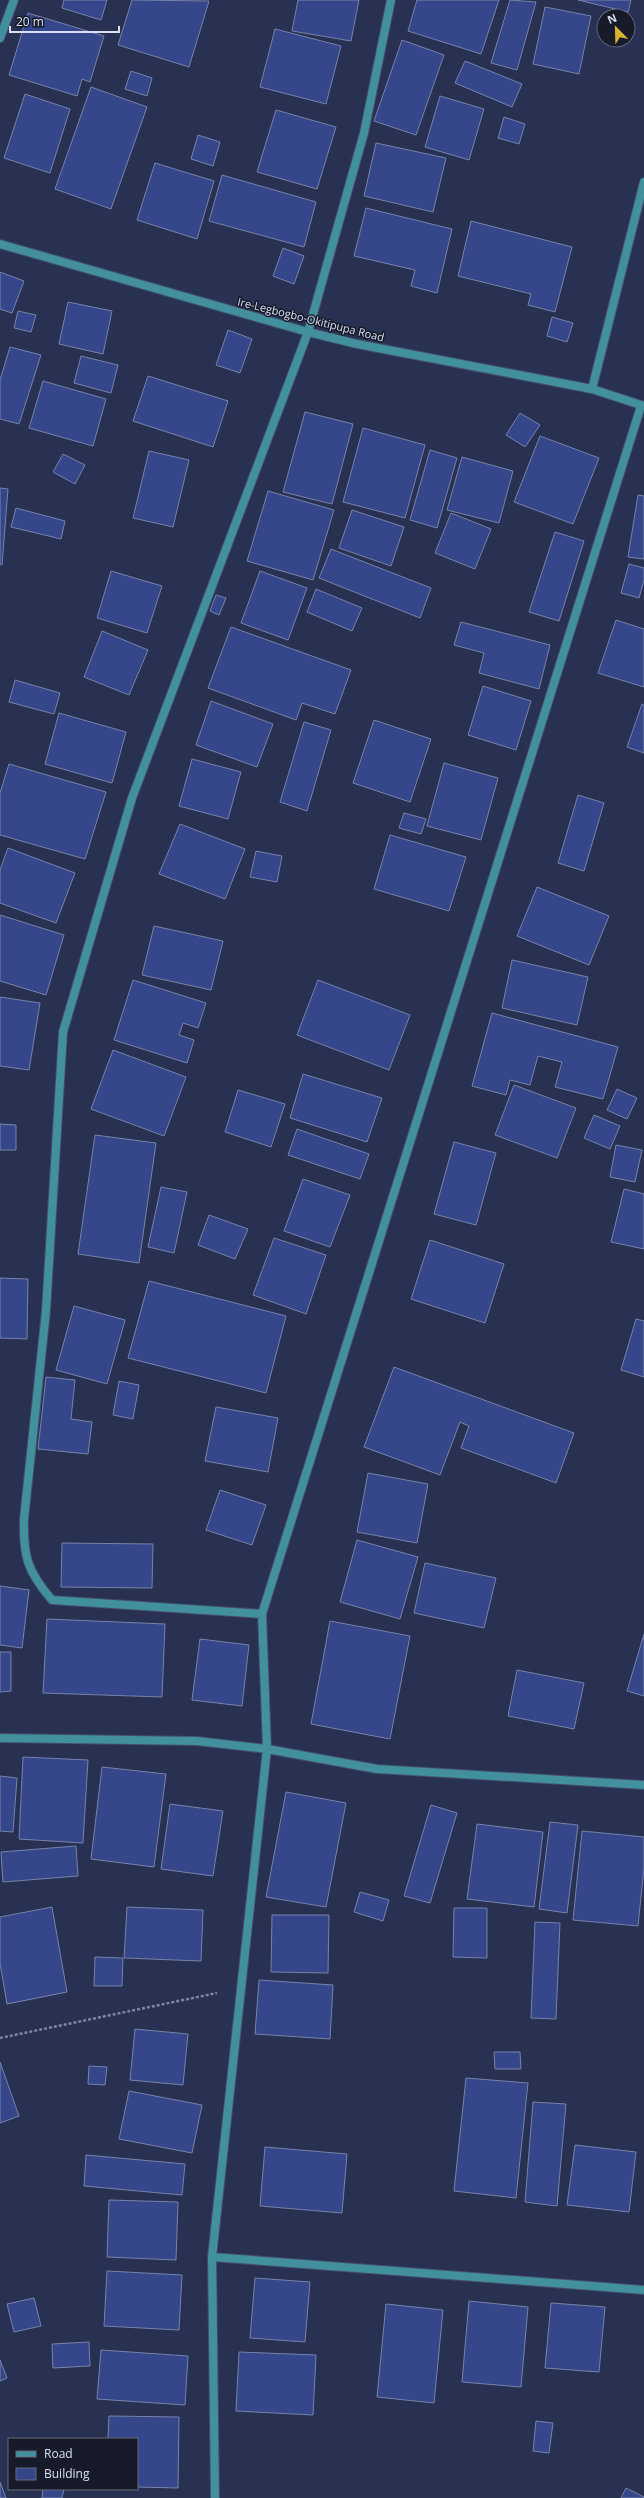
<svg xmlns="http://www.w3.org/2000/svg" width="644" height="2498" viewBox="0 0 644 2498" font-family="'Open Sans',sans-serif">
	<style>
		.building { fill: #36468a; stroke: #7783a9 }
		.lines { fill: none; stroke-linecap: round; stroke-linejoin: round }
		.minor-casing { stroke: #444d6b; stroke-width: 10 }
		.tertiary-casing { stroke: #444d6b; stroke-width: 10 }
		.path { stroke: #7e86a0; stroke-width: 2.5; stroke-dasharray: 3 2; stroke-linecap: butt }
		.minor { stroke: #428f9d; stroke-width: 8 }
		.tertiary { stroke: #428f9d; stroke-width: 8 }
		.labels { text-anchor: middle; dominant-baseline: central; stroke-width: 3; stroke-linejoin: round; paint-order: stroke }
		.street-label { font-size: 11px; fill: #d9e0f5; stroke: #161a29 }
	</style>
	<rect width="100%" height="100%" fill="#283151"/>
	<!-- building -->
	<path class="building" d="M64,0h43l-6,20 -39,-12z
		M132,0l77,1 -20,66 -71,-22z
		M298,0h61l-8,41 -59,-10z
		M417,0h82l-18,54 -73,-23z
		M510,0l26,2 -19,68 -26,-7z
		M578,0h53l-3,12z
		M545,7l46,9 -12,58 -46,-10z
		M28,13l76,23 -14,46 -8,-3 -5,17 -68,-21z
		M275,29l66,17 -15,58 -66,-17z
		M402,40l42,15 -28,80 -42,-14z
		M465,61l57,23 -10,23 -57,-24z
		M131,71l21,7 -5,18 -22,-7z
		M91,87l56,20 -36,102 -56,-20z
		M25,94l45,15 -20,64 -46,-15z
		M440,96l44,13 -15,51 -44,-13z
		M276,110l60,17 -19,62 -60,-17z
		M504,117l21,7 -6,20 -21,-6z
		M198,135l22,7 -7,24 -22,-7z
		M376,143l70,15 -13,54 -69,-16z
		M155,163l59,18 -17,58 -60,-19z
		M222,175l94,27 -12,45 -95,-26z
		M366,208l86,21 -15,64 -26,-7 4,-16 -61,-14z
		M471,221l101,26 -17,65 -27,-7 3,-11 -73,-18z
		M283,248l21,8 -10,28 -21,-8z
		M0,272l24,9 -12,32 -12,-4z
		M68,302l44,9 -9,43 -44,-10z
		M18,311l18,4 -5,17 -17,-4z
		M552,317l21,6 -6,19 -20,-6z
		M228,330l24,9 -12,34 -24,-8z
		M10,347l31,8 -22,69 -19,-5v-39z
		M81,356l37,9 -7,28 -37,-10z
		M148,376l80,25 -15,46 -80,-26z
		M43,381l63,18 -13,47 -64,-18z
		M305,412l48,12 -21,80 -49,-12z
		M520,413l20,12 -15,22 -19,-12z
		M363,428l62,17 -20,73 -62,-16z
		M540,436l59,22 -26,66 -59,-22z
		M430,450l27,8 -20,70 -27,-8z
		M149,451l40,9 -16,67 -40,-9z
		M63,454l22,11 -10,19 -22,-12z
		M462,457l51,14 -14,52 -52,-13z
		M0,488l8,1 -6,76 -2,-1z
		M268,491l66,19 -21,70 -66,-19z
		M638,495l6,1v63l-16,-2z
		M16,508l49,13 -4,18 -50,-12z
		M352,510l52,17 -13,39 -52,-18z
		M451,513l40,16 -16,40 -40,-16z
		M555,532l29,9 -25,80 -30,-9z
		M331,549l100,39 -11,30 -101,-40z
		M629,564l15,4v12l-5,18 -18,-5z
		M111,571l51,15 -15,47 -50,-15z
		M260,571l47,17 -19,52 -47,-17z
		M316,589l46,19 -10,23 -45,-19z
		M216,595l10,3 -7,17 -9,-4z
		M616,620l28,9v58l-46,-14z
		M461,622l89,23 -11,44 -60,-16 5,-20 -30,-8z
		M231,627l120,43 -16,44 -33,-11 -6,17 -88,-32z
		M102,631l46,19 -19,45 -45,-18z
		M15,680l45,13 -6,21 -45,-12z
		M483,686l48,15 -15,49 -48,-15z
		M211,701l62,23 -16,43 -61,-22z
		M642,704l2,1v48l-17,-6z
		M59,713l67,19 -14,51 -67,-19z
		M374,720l57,19 -21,63 -57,-19z
		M304,722l27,8 -24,81 -27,-9z
		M192,759l49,13 -13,47 -49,-13z
		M444,763l54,15 -17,62 -54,-14z
		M9,764l97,28 -21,67 -85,-24v-42z
		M578,795l26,8 -20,68 -26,-8z
		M404,813l22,6 -5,15 -22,-6z
		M180,824l65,25 -20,50 -66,-25z
		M390,835l76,22 -17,54 -75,-22z
		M8,848l67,25 -19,50 -56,-20v-33z
		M256,851l26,5 -5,26 -27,-5z
		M537,887l72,29 -20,49 -72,-29z
		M0,915l64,20 -18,60 -46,-14z
		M154,926l69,15 -12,49 -69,-15z
		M512,960l76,17 -11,48 -75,-17z
		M133,980l73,23 -8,25 -15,-5 -4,12 15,5 -7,23 -73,-23z
		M318,980l92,35 -21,55 -92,-35z
		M0,997l40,6 -11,67 -29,-4z
		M492,1013l126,34 -15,52 -48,-12 7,-25 -24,-6 -8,29 -20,-5 -4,15 -34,-9z
		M113,1050l73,27 -22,59 -73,-27z
		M303,1074l79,24 -15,44 -77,-24z
		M514,1085l62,23 -19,50 -62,-23z
		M617,1089l20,9 -10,21 -20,-9z
		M238,1090l47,14 -14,43 -46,-15z
		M594,1115l26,11 -10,23 -26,-11z
		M0,1124l16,1v25h-16z
		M297,1129l72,25 -9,25 -72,-24z
		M95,1135l61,8 -17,120 -61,-9z
		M454,1142l42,11 -20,72 -42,-11z
		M616,1145l26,5 -7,32 -25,-5z
		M303,1179l47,16 -20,52 -46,-16z
		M161,1187l26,5 -13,61 -26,-6z
		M624,1189l20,5v55l-33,-7z
		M209,1215l39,14 -13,30 -37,-14z
		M274,1238l52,17 -20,59 -53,-19z
		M430,1240l74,24 -19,59 -74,-24z
		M0,1278l28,1 -1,60 -27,-1z
		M149,1281l137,35 -20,77 -138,-35z
		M74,1306l51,14 -18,64 -51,-14z
		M636,1319l8,2v56l-23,-7z
		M394,1367l180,66 -18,50 -95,-35 8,-22 -9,-4 -20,53 -76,-28z
		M46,1377l29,3 -4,39 21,3 -4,32 -50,-5z
		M119,1381l20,4 -6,34 -20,-4z
		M216,1407l62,11 -10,54 -63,-11z
		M368,1473l60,11 -11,59 -60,-11z
		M220,1490l46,15 -14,40 -46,-15z
		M357,1540l61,17 -18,62 -60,-17z
		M62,1543l91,1 -1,44 -91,-1z
		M425,1563l71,15 -12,50 -70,-15z
		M0,1586l29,4 -7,58 -22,-3z
		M47,1619l118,5 -3,73 -119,-4z
		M330,1621l80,15 -20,103 -79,-15z
		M644,1634v62l-17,-5z
		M200,1639l49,6 -7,61 -50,-6z
		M0,1652h11v39l-11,1z
		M517,1670l67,13 -10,46 -66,-13z
		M23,1757l65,3 -5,83 -64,-4z
		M102,1767l64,7 -12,93 -63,-8z
		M0,1776l17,2 -4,54 -13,-1z
		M286,1792l60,11 -20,104 -60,-10z
		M170,1804l53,7 -10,65 -52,-7z
		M431,1805l26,8 -27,90 -26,-7z
		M550,1822l28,3 -11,88 -28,-4z
		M477,1824l66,8 -9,75 -67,-8z
		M582,1831l62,6v31l-6,58 -65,-6z
		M76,1846l2,30 -75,6 -2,-30z
		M360,1892l29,8 -6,21 -29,-9z
		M52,1907l15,85 -60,12 -7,-41v-46z
		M127,1907l76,3 -2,51 -77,-3z
		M454,1908h33v50l-34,-1z
		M272,1915h57l-1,58 -57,-1z
		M535,1922l25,1 -4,96 -25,-1z
		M95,1957l28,1 -1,28h-28z
		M259,1980l74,5 -3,54 -75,-5z
		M135,2029l53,5 -5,51 -53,-5z
		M494,2052h26l1,17h-26z
		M0,2062l19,54 -19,7z
		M89,2066l18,1 -2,18 -17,-1z
		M466,2078l62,5 -12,115 -62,-7z
		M129,2091l73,14 -10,48 -73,-14z
		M533,2102l33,2 -9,102 -32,-4z
		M575,2145l61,7 -7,60 -62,-7z
		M265,2147l82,7 -5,59 -82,-7z
		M86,2155l99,9 -3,31 -98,-9z
		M109,2200l69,2 -2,58 -69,-3z
		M107,2271l75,4 -3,55 -75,-4z
		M255,2278l55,4 -5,60 -55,-4z
		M34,2298l7,28 -27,6 -7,-28z
		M469,2301l59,6 -7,80 -59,-5z
		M551,2303l54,4 -6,65 -54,-4z
		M386,2304l57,6 -9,93 -57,-6z
		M89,2342l1,24 -37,2 -1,-24z
		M101,2350l87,6 -3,49 -88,-6z
		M239,2352l77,3 -3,60 -77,-4z
		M0,2360l7,18 -7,3z
		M109,2416l70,1 -1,71 -41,-1v-48h-29z
		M536,2421l17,2 -4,30 -16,-2z
		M0,2482l6,16h-6z
		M626,2488l18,9v1h-23z
		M43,2489h21l-2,9h-20z"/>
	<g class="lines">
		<!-- minor casing -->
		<g class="minor-casing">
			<path id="minor" d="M0,38l14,-38
				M592,389l52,-207
				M262,1614l-210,-14c-25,-29 -29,-44 -28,-81l22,-208 17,-279 69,-234 176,-466 56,-199 27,-133
				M0,1738l197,3 70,8 110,20 267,16
				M212,2257l432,33
				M215,2498l-3,-241 55,-508 -5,-135 379,-1208"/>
		</g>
		<!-- tertiary casing -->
		<g class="tertiary-casing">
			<path id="tertiary" d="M0,244l308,88 49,12 235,45 52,17"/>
		</g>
		<!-- path -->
		<path class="path" d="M0,2038l217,-45"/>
		<!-- minor -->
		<use href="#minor" class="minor"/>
		<!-- tertiary -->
		<use href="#tertiary" class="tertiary"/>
	</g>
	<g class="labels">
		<!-- street labels -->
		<g class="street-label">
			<text transform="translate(311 319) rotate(14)">Ire-Legbogbo-Okitipupa Road</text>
		</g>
	</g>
	<!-- legend -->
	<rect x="8" y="2438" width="130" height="52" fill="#161a29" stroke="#64697b"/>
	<rect x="16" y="2451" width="20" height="6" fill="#428f9d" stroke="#64697b"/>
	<text x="44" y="2458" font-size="12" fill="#d9e0f5">Road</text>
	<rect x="16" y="2468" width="20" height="12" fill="#36468a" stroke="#64697b"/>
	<text x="44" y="2478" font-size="12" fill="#d9e0f5">Building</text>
	<!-- north arrow -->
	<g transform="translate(616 28) rotate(337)"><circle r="19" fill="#161a29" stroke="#64697b"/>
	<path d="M0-3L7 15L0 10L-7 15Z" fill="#dab333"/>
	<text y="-6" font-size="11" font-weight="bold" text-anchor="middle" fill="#d9e0f5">N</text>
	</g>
	<!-- scale -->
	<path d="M10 26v6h109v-6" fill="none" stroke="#d9e0f5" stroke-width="2"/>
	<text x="16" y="26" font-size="12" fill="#d9e0f5" stroke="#161a29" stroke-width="3" paint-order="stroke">20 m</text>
</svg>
